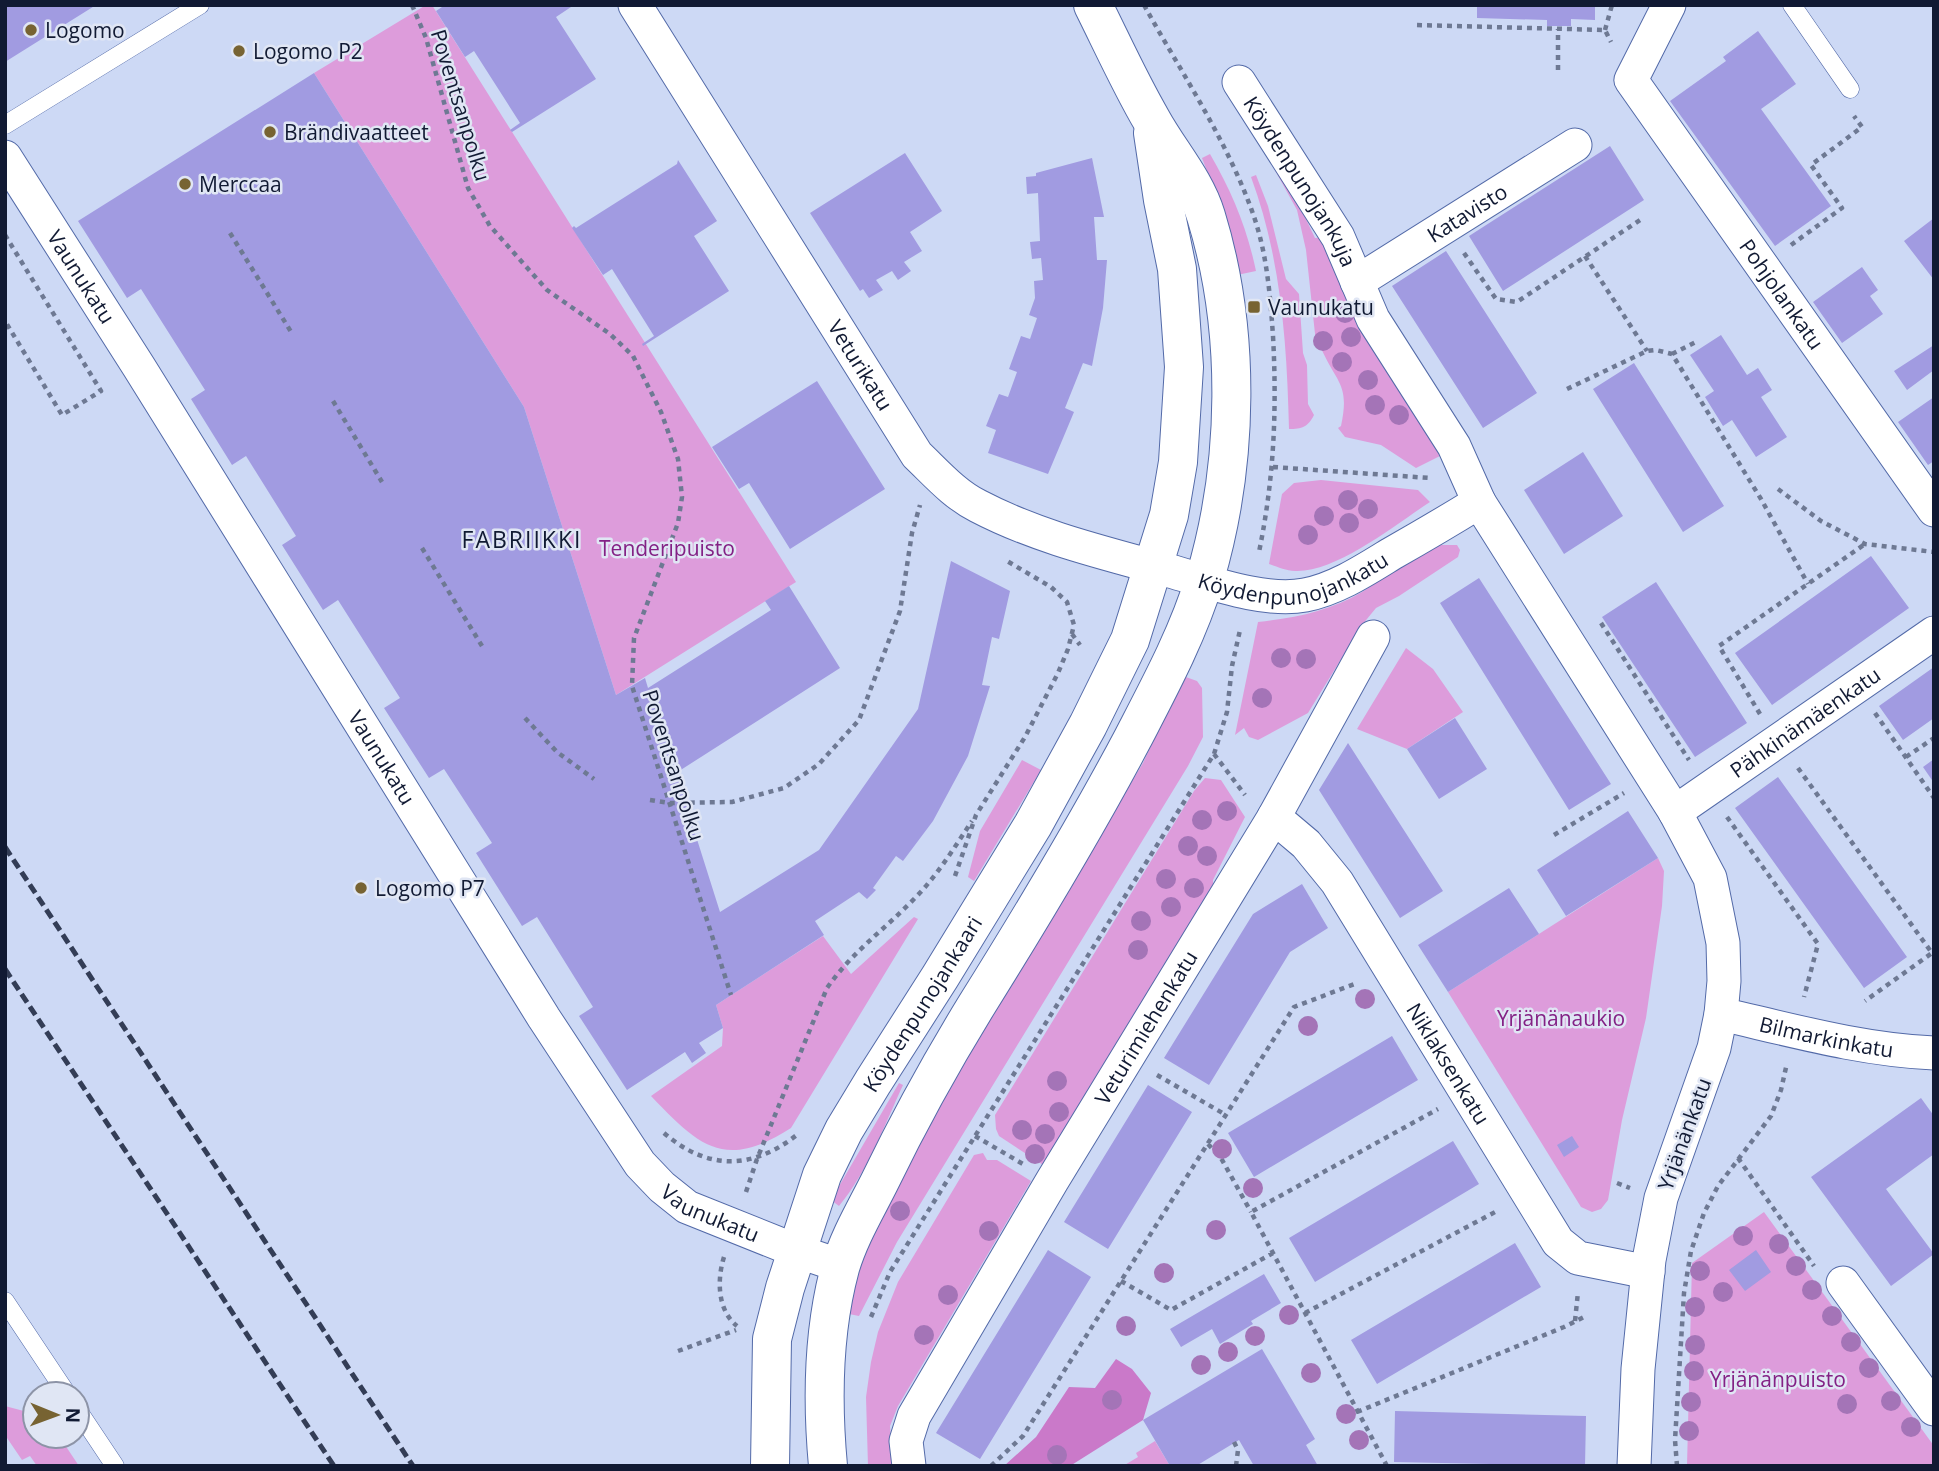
<svg xmlns="http://www.w3.org/2000/svg" width="1939" height="1471" viewBox="0 0 1939 1471" font-family="'Open Sans',sans-serif">
	<style>
		.green { fill: #dd9cdb }
		.forest { fill: #ca79c9 }
		.building { fill: #a19be1 }
		.lines { fill: none; stroke-linecap: round; stroke-linejoin: round }
		.lane-casing { stroke: #536aa8; stroke-width: 19 }
		.street-casing { stroke: #536aa8; stroke-width: 35 }
		.secondary-casing { stroke: #536aa8; stroke-width: 40 }
		.path { stroke: #6e7993; stroke-width: 4.5; stroke-dasharray: 5 5; stroke-linecap: butt }
		.lane { stroke: #fff; stroke-width: 18 }
		.street { stroke: #fff; stroke-width: 33 }
		.secondary { stroke: #fff; stroke-width: 38 }
		.rail { stroke: #333d56; stroke-width: 5; stroke-dasharray: 10 5; stroke-linecap: butt }
		.tree { fill: #a474b7 }
		.poi-dot { fill: #776332; stroke: #e0e6f4; stroke-width: 2.5 }
		.labels { text-anchor: middle; dominant-baseline: central; stroke-width: 5; stroke-linejoin: round; paint-order: stroke }
		.poi-label { font-size: 21px; fill: #111a33; stroke: #e0e6f4; text-anchor: start }
		.street-label { font-size: 21px; fill: #111a33; stroke: #e0e6f4 }
		.park-label { font-size: 21px; fill: #832185; stroke: #e0e6f4 }
		.neighbourhood-label { font-size: 23px; letter-spacing: 2px; fill: #111a33; stroke: #e0e6f4 }
	</style>
	<rect width="100%" height="100%" fill="#cdd9f5"/>
	<!-- green -->
	<path class="green" d="M426,5h6l364,577 -180,113 -92,-288 -210,-334z
		M1261,145l42,68 12,25 11,-1 116,218 -26,13 -35,-23 -36,-8 -7,-9 3,-2c9,-42 -4,-42 -20,-78l-5,-5 -10,-93 -9,-40z
		M1210,154c22,38 37,74 46,117l-19,4 -27,-96 -8,-21z
		M1256,175l12,31 18,73 13,15 4,59 4,12 1,39 6,11c-6,12 -12,14 -25,14 -2,-86 -8,-171 -38,-252z
		M1321,480l97,10 12,12c-34,22 -94,71 -135,69 -9,0 -17,-4 -26,-7l13,-70 12,-11z
		M1441,545h16l3,5 -2,7 -59,39 -23,12 -14,17 -54,88 -50,27 -9,-3 -5,-9 -9,7 23,-113c37,-4 72,-11 104,-30 25,-16 51,-38 79,-47z
		M1406,648l27,21 30,43 -56,37 -50,-20z
		M1183,676l14,5 5,7 1,49 -15,29 -291,476 -38,74 -15,-3 42,-123 257,-427z
		M1022,760l19,10 -67,111 -6,-4 12,-46z
		M1205,778l16,2 24,37 -32,63v6l-170,279 -44,-29 -3,-7 -1,-14 199,-324z
		M1658,858l6,13 -2,35 -16,112 -24,102 -14,80 -7,9 -9,3 -11,-5 -133,-215z
		M914,917l4,2 -127,209c-67,43 -92,18 -140,-32l71,-50 1,-18 -7,-23 107,-69 28,38z
		M899,1083l4,2c-19,41 -35,86 -64,121l-8,-6z
		M983,1153l4,7h10l34,21 -133,225 -8,20 3,40h-25l-2,-69 5,-35 7,-30 20,-50 76,-127z
		M1764,1212l170,234v20h-247l5,-203z
		M5,1406l30,8v22h24l20,30h-42l-7,-10 -8,4 -17,-25z
		M1155,1441l15,25h-47l15,-9 -2,-4z"/>
	<!-- forest -->
	<path class="forest" d="M1116,1359l16,10 19,24 -8,27 -73,46h-66l32,-29 33,-50 26,1z"/>
	<!-- building -->
	<path class="building" d="M5,5h91l-91,57z
		M445,5h129l-18,12 40,62 -84,53 -2,-2 10,-7 -46,-72 -9,6 -29,-46z
		M1477,5h118v15l-24,-1v7h-24v-6l-70,-2z
		M1758,31l38,53 -35,25 70,97 -56,40 -105,-145 56,-40 -3,-4z
		M314,73l210,334 92,288 29,-17 3,10 123,-78 -6,-9 24,-15 51,82 -164,105 44,139 99,-62 99,-141 33,-148 59,30 -11,48 -7,-2 -10,48 8,1 -22,70 -35,65 -30,40 -7,-5 -23,32 3,2 -9,9 -8,-7 -44,29 9,14 -108,70 7,23 -24,15 7,10 -14,10 -7,-11 -58,38 -48,-74 14,-9 -56,-90 -15,9 -46,-73 16,-10 -48,-74 -15,9 -45,-70 16,-10 -62,-98 -15,10 -41,-65 14,-9 -50,-80 -14,9 -41,-66 14,-9 -64,-101 -14,9 -49,-77z
		M1610,146l34,54 -141,91 -34,-55z
		M905,153l37,58 -32,21 12,19 -18,11 7,9 -13,9 -6,-9 -16,9 7,10 -14,8 -6,-9 -3,2 -50,-78z
		M1092,158l12,59h-10l3,43h10l-4,48 -11,58 -9,-3 -18,45 9,4 -26,62 -60,-21 8,-23 -10,-4 13,-32 9,3 9,-25 -8,-3 12,-33 9,3 7,-21 -8,-3 6,-17 -1,-17 9,-1 -2,-22 -9,1 -2,-17 10,-1 -2,-48 -11,1 -1,-17 10,-1v-3z
		M678,160l39,61 -23,15 35,55 -86,55 -1,-2 12,-8 -42,-67 -9,6 -31,-47 2,-2 2,2 101,-64z
		M1934,218v62l-30,-39z
		M1446,251l91,142 -54,35 -91,-142z
		M1862,267l16,23 -8,6 13,18 -41,29 -29,-41z
		M1721,335l26,40 11,-7 14,22 -11,7 26,40 -31,20 -24,-37 -9,6 -18,-29 9,-6 -24,-36z
		M1934,345v25l-27,20 -13,-19z
		M1634,363l90,143 -41,26 -90,-143z
		M817,381l68,108 -95,60 -41,-66 -10,6 -27,-42z
		M1934,397v64l-6,4 -30,-43z
		M1583,452l40,64 -59,38 -40,-64z
		M1871,556l38,52 -137,97 -37,-52z
		M1479,578l132,206 -42,26 -129,-207z
		M1656,582l91,141 -52,34 -93,-140z
		M1934,667v51l-31,22 -24,-34z
		M1455,718l32,51 -48,30 -32,-50z
		M1348,743l95,148 -43,27 -81,-128z
		M1934,759v24l-11,-16z
		M1778,777l129,180 -43,31 -129,-180z
		M1628,811l30,47 -92,58 -29,-46z
		M1302,884l26,44 -38,24 -81,133 -45,-27 89,-144z
		M1509,888l30,46 -91,58 -30,-47z
		M1392,1036l26,44 -164,97 -26,-44z
		M1148,1085l44,27 -84,137 -44,-27z
		M1921,1098l13,18v38l-48,35 48,65 -43,32 -80,-109z
		M1572,1136l7,11 -15,10 -7,-12z
		M1453,1141l26,43 -164,98 -26,-44z
		M1515,1243l26,44 -164,97 -26,-44z
		M1048,1250l43,27 -111,182 -44,-26z
		M1756,1250l15,22 -26,19 -16,-21z
		M1264,1274l17,29 -30,18 2,3 -33,20 -8,-15 -31,18 -11,-18z
		M1262,1349l53,90 -9,6 12,21h-64l-15,-26 -43,26h-26l-27,-46z
		M1395,1411l191,5 -1,50 -191,-4z"/>
	<g class="lines">
		<!-- lane casing -->
		<g class="lane-casing">
			<path id="lane" d="M1792,5l58,84
				M5,125l195,-120
				M5,1301l62,93
				M77,1409l38,57"/>
		</g>
		<!-- street casing -->
		<g class="street-casing">
			<g id="street">
				<path id="s1" d="M635,5l282,450c19,18 37,39 61,51 59,31 127,47 192,65 39,11 95,32 135,24 31,-6 60,-25 86,-41 30,-17 59,-34 88,-52l196,310 35,66 13,65 1,38 -3,33 -7,34 -53,150 -12,62 -11,109 -4,97"/>
				<path id="s2" d="M1669,5l-38,75 303,430"/>
				<path id="s3" d="M1239,82l99,155 35,82 81,127 25,56"/>
				<path id="s4" d="M5,157l134,210 405,651 96,146 22,23 25,20 110,44 44,15"/>
				<path id="s5" d="M1357,282l218,-137"/>
				<path id="s6" d="M1675,812l259,-179"/>
				<path id="s7" d="M1274,817l32,27 31,38 221,360 20,16 70,14"/>
				<path id="s8" d="M1721,1014c70,16 141,36 213,39"/>
				<path d="M1843,1283l91,126"/>
				<path id="s9" d="M909,1466l-3,-25 8,-25 138,-235 222,-364 99,-180"/>
			</g>
		</g>
		<!-- secondary casing -->
		<g class="secondary-casing">
			<g id="secondary">
				<path id="s10" d="M770,1466l2,-127 13,-51 37,-113 22,-45 29,-48 67,-105 93,-152 55,-100 42,-85 39,-125 9,-53 6,-95 -7,-98 -14,-69 -10,-67"/>
				<path d="M828,1466c-6,-65 -5,-135 12,-198 9,-31 26,-59 40,-87 29,-60 61,-118 96,-175 55,-88 109,-177 157,-268 27,-52 55,-104 72,-160 34,-115 36,-248 1,-362 -11,-36 -37,-64 -55,-97 -21,-36 -39,-76 -58,-114"/>
			</g>
		</g>
		<!-- path -->
		<path class="path" d="M412,5l14,33 42,150 22,38 57,64 63,44 23,22 28,56 17,47 4,38 -4,26 -44,115 -2,48 99,309
			M1144,5c37,67 82,134 108,206 15,41 18,83 21,125 4,75 1,143 -14,216
			M1417,25l188,5 6,12
			M1605,30l7,-25
			M1558,70v-41
			M230,233l63,102
			M5,235l96,156 -39,24 -57,-94
			M1791,245l51,-37 -31,-43 51,-38 -8,-11
			M1464,253l32,46 21,3 123,-82
			M1585,256l62,95
			M1672,354l26,-13
			M1567,389l80,-38 9,-1 16,4 89,145 47,85
			M333,401l49,81
			M1273,467l157,11
			M1778,489l43,32 44,23 69,8
			M422,548l60,98
			M1601,623l88,137
			M1072,634l8,11
			M1875,713l59,85
			M1760,714l-41,-68 146,-102
			M525,718l32,34 37,27
			M1214,754l31,41
			M1906,757l28,-19
			M1798,768l134,185 -67,48
			M650,800l19,3 63,-1 52,-14 35,-24 40,-44 41,-109 12,-78 8,-28
			M1727,817l91,127 -14,53
			M1554,835l70,-42
			M955,876l21,-61 49,-78 33,-64 10,-24 6,-24 -7,-23 -16,-15 -44,-26
			M1157,1075l69,40
			M664,1133c44,38 89,37 134,1
			M975,1136l48,28
			M1208,1144l13,14 30,54
			M1738,1158l76,108
			M1617,1183l13,5
			M746,1192l11,-33 70,-171c25,-36 57,-58 87,-89 23,-23 40,-51 58,-78
			M724,1257c-7,22 -7,53 13,69
			M1121,1281l50,29 102,-57
			M1305,1313l192,-102
			M871,1317l19,-45 324,-518 13,-42 5,-46 8,-36
			M1575,1321l3,-29
			M678,1351l58,-21
			M1357,1412l207,-85 20,-10
			M1234,1442l4,8 -2,16
			M991,1466l32,-30 271,-429 63,-24
			M1387,1466l-136,-254 187,-103
			M1677,1466l-2,-26 9,-147 7,-42 13,-38 14,-27 53,-70 10,-26 6,-27"/>
		<!-- lane -->
		<use href="#lane" class="lane"/>
		<!-- street -->
		<use href="#street" class="street"/>
		<!-- secondary -->
		<use href="#secondary" class="secondary"/>
		<!-- rail -->
		<path class="rail" d="M5,847l408,619
			M5,969l329,497"/>
	</g>
	<!-- trees -->
	<g class="tree">
		<circle cx="1345" cy="313" r="10"/>
		<circle cx="1351" cy="337" r="10"/>
		<circle cx="1323" cy="341" r="10"/>
		<circle cx="1342" cy="362" r="10"/>
		<circle cx="1368" cy="380" r="10"/>
		<circle cx="1375" cy="405" r="10"/>
		<circle cx="1399" cy="415" r="10"/>
		<circle cx="1348" cy="500" r="10"/>
		<circle cx="1368" cy="509" r="10"/>
		<circle cx="1324" cy="516" r="10"/>
		<circle cx="1349" cy="523" r="10"/>
		<circle cx="1308" cy="535" r="10"/>
		<circle cx="1281" cy="658" r="10"/>
		<circle cx="1306" cy="659" r="10"/>
		<circle cx="1262" cy="698" r="10"/>
		<circle cx="1227" cy="811" r="10"/>
		<circle cx="1202" cy="820" r="10"/>
		<circle cx="1188" cy="846" r="10"/>
		<circle cx="1207" cy="856" r="10"/>
		<circle cx="1166" cy="879" r="10"/>
		<circle cx="1194" cy="888" r="10"/>
		<circle cx="1171" cy="907" r="10"/>
		<circle cx="1141" cy="921" r="10"/>
		<circle cx="1138" cy="950" r="10"/>
		<circle cx="1365" cy="999" r="10"/>
		<circle cx="1308" cy="1026" r="10"/>
		<circle cx="1057" cy="1081" r="10"/>
		<circle cx="1059" cy="1112" r="10"/>
		<circle cx="1022" cy="1130" r="10"/>
		<circle cx="1045" cy="1134" r="10"/>
		<circle cx="1222" cy="1149" r="10"/>
		<circle cx="1035" cy="1154" r="10"/>
		<circle cx="1253" cy="1188" r="10"/>
		<circle cx="900" cy="1211" r="10"/>
		<circle cx="1216" cy="1230" r="10"/>
		<circle cx="989" cy="1231" r="10"/>
		<circle cx="1743" cy="1236" r="10"/>
		<circle cx="1779" cy="1244" r="10"/>
		<circle cx="1796" cy="1266" r="10"/>
		<circle cx="1700" cy="1271" r="10"/>
		<circle cx="1164" cy="1273" r="10"/>
		<circle cx="1812" cy="1290" r="10"/>
		<circle cx="1723" cy="1292" r="10"/>
		<circle cx="948" cy="1295" r="10"/>
		<circle cx="1695" cy="1307" r="10"/>
		<circle cx="1289" cy="1315" r="10"/>
		<circle cx="1832" cy="1316" r="10"/>
		<circle cx="1126" cy="1326" r="10"/>
		<circle cx="924" cy="1335" r="10"/>
		<circle cx="1255" cy="1336" r="10"/>
		<circle cx="1851" cy="1342" r="10"/>
		<circle cx="1695" cy="1345" r="10"/>
		<circle cx="1228" cy="1352" r="10"/>
		<circle cx="1201" cy="1365" r="10"/>
		<circle cx="1869" cy="1368" r="10"/>
		<circle cx="1694" cy="1371" r="10"/>
		<circle cx="1311" cy="1373" r="10"/>
		<circle cx="1112" cy="1400" r="10"/>
		<circle cx="1891" cy="1401" r="10"/>
		<circle cx="1691" cy="1402" r="10"/>
		<circle cx="1847" cy="1404" r="10"/>
		<circle cx="1346" cy="1414" r="10"/>
		<circle cx="1911" cy="1427" r="10"/>
		<circle cx="1689" cy="1431" r="10"/>
		<circle cx="1359" cy="1440" r="10"/>
		<circle cx="1057" cy="1455" r="10"/>
	</g>
	<!-- markers -->
	<g class="poi-dot">
		<circle cx="31" cy="30" r="7"/>
		<circle cx="239" cy="51" r="7"/>
		<circle cx="270" cy="132" r="7"/>
		<circle cx="185" cy="184" r="7"/>
		<rect x="1247" y="300" width="14" height="14" rx="3.5"/>
		<circle cx="361" cy="888" r="7"/>
	</g>
	<g class="labels">
		<!-- poi labels -->
		<g class="poi-label">
			<text x="45" y="30">Logomo</text>
			<text x="253" y="51">Logomo P2</text>
			<text x="284" y="132">Brändivaatteet</text>
			<text x="199" y="184">Merccaa</text>
			<text x="1268" y="307">Vaunukatu</text>
			<text x="375" y="888">Logomo P7</text>
		</g>
		<!-- street labels -->
		<g class="street-label">
			<text transform="translate(461 105) rotate(73)">Poventsanpolku</text>
			<text stroke="none"><textPath href="#s3" startOffset="117">Köydenpunojankuja</textPath></text>
			<text stroke="none"><textPath href="#s5" startOffset="130">Katavisto</textPath></text>
			<text stroke="none"><textPath href="#s4" startOffset="142">Vaunukatu</textPath></text>
			<text stroke="none"><textPath href="#s2" startOffset="346">Pohjolankatu</textPath></text>
			<text stroke="none"><textPath href="#s1" startOffset="425">Veturikatu</textPath></text>
			<text stroke="none"><textPath href="#s1" startOffset="943">Köydenpunojankatu</textPath></text>
			<text stroke="none"><textPath href="#s6" startOffset="158">Pähkinämäenkatu</textPath></text>
			<text stroke="none"><textPath href="#s4" startOffset="709">Vaunukatu</textPath></text>
			<text transform="translate(674 765) rotate(72)">Poventsanpolku</text>
			<text stroke="none"><textPath href="#s10" startOffset="497">Köydenpunojankaari</textPath></text>
			<text stroke="none"><textPath href="#s9" startOffset="504">Veturimiehenkatu</textPath></text>
			<text stroke="none"><textPath href="#s8" startOffset="108">Bilmarkinkatu</textPath></text>
			<text stroke="none"><textPath href="#s7" startOffset="304">Niklaksenkatu</textPath></text>
			<text transform="translate(1684 1134) rotate(-70)">Yrjänänkatu</text>
			<text stroke="none"><textPath href="#s4" startOffset="1278">Vaunukatu</textPath></text>
		</g>
		<!-- park labels -->
		<g class="park-label">
			<text x="667" y="548">Tenderipuisto</text>
			<text x="1561" y="1018">Yrjänänaukio</text>
			<text x="1778" y="1379">Yrjänänpuisto</text>
		</g>
		<!-- neighbourhood labels -->
		<g class="neighbourhood-label">
			<text x="522" y="539">FABRIIKKI</text>
		</g>
	</g>
	<!-- border -->
	<rect width="1939" height="1471" fill="none" stroke="#111a33" stroke-width="14"/>
	<!-- north arrow -->
	<g transform="translate(56 1415) rotate(91)"><circle r="33" fill="#e0e6f4" stroke="#8d94a7" stroke-width="2"/>
	<path d="M0-5L12 26L0 18L-12 26Z" fill="#776332"/>
	<text y="-10" font-size="19" font-weight="bold" text-anchor="middle" fill="#111a33">N</text>
	</g>
</svg>
